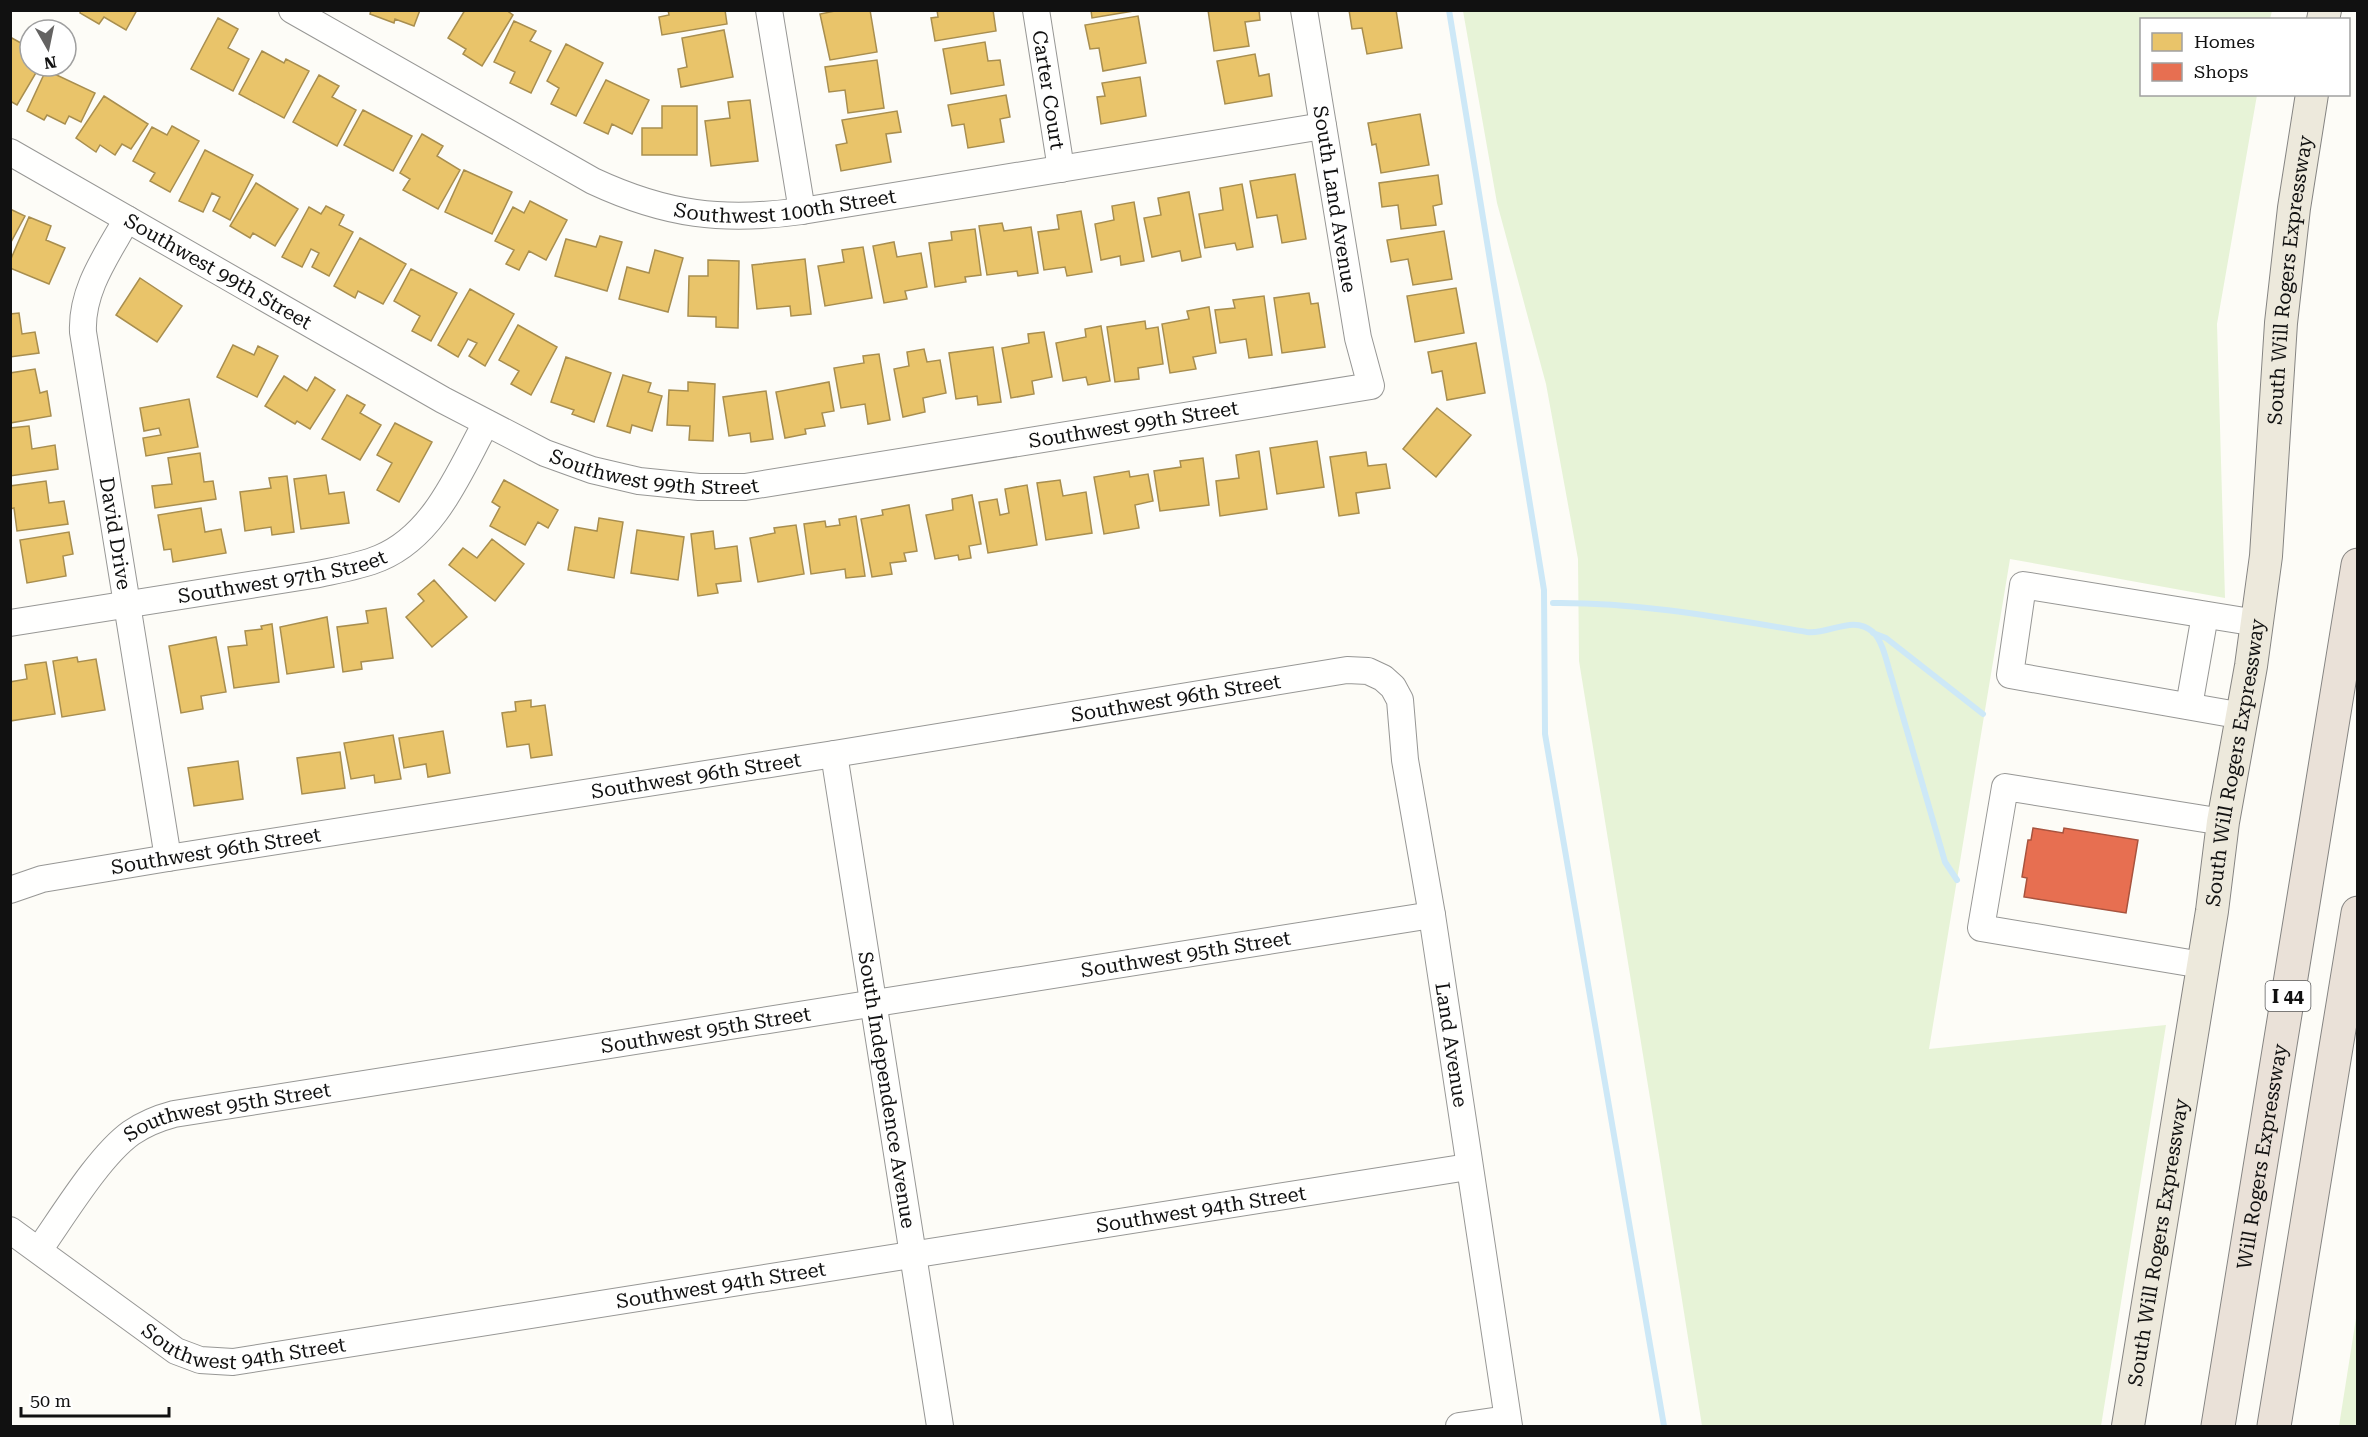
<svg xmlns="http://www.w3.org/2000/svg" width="2368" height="1437" viewBox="0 0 2368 1437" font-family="'Roboto Serif',serif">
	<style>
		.green { fill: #e7f3d7 }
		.homes { fill: #e9c46a; stroke: #a88e4f; stroke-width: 1.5 }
		.shops { fill: #e76f51; stroke: #a7533e; stroke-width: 1.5 }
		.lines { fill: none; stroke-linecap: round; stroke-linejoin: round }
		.stream { stroke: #cde8f7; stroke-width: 6 }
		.minor-casing { stroke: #979795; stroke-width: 28 }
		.major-casing { stroke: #858482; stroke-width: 34 }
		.highway-casing { stroke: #858482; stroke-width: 35 }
		.minor { stroke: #fffffe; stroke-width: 26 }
		.major { stroke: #ede9dc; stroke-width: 32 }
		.highway { stroke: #eae1d8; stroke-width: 33 }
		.labels { text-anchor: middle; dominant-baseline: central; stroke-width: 6; stroke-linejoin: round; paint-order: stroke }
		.shield { fill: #fff; stroke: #585858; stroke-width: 1.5 }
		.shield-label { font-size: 18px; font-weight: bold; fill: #111 }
		.street-label { font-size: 20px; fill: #111; stroke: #fff }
	</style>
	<rect width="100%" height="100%" fill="#fdfcf7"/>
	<!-- green -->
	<path class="green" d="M1463,11h809l-2,8 -128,1v74l115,1 -40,229 8,274 -215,-39 -81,490 237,-24 -65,401h-399l-52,-328 -71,-437 -1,-102 -32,-175 -49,-181z
		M2357,1312v114h-18z"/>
	<!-- homes -->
	<path class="homes" d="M81,10h56l-11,20 -22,-13 -5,7 -19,-11z
		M371,10h49l-6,16 -19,-7 -1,4 -24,-9z
		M465,10h41l7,5 -31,51 -19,-12 3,-5 -18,-11z
		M668,10h57l2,14 -65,11 -3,-18 10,-2z
		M840,10h30l7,42 -47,8 -10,-46z
		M937,10h56l3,21 -61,10 -4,-23 7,-1z
		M1091,10h42v1l-41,7z
		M1208,10h51l1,10 -15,2 4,24 -35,5z
		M1349,10h47l6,38 -35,6 -5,-26 -10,1z
		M1138,16l8,47 -43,8 -4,-23 -9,1 -5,-24z
		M218,18l20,11 -10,19 21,11 -16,32 -42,-22z
		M514,21l22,10 -6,10 21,10 -20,42 -21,-10 5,-11 -21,-10z
		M724,30l9,47 -52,10 -3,-18 9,-2 -5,-29z
		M10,37l20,11v18h10l-23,39 -7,-4z
		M985,42l3,19 12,-1 4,25 -53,9 -8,-45z
		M566,44l37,19 -27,53 -25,-12 8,-16 -12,-7z
		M262,51l22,12 2,-4 23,12 -25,47 -45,-24z
		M1255,54l4,22 10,-2 3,22 -47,8 -8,-43z
		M877,60l7,48 -36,5 -3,-23 -16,2 -4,-25z
		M46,70l49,23 -14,29 -12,-6 -4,8 -18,-9 -3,5 -17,-9z
		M319,75l20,11 -7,11 24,13 -19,36 -44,-24z
		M1140,77l6,39 -45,8 -4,-27 8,-1 -3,-13z
		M606,80l43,20 -17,34 -20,-10 -4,10 -24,-11z
		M1006,95l4,22 -10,2 4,23 -36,6 -4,-24 -12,2 -4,-21z
		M104,96l44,28 -17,25 -9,-5 -7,11 -15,-10 -4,7 -20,-14z
		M750,100l8,61 -47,5 -6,-45 25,-3 -2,-16z
		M662,106h35v49h-55v-27h20z
		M363,110l49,26 -19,35 -49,-26z
		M897,111l4,21 -15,2 5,28 -50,9 -5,-26 11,-2 -5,-23z
		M1420,114l9,51 -48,8 -5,-29 -4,1 -4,-22z
		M172,126l27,15 -29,51 -20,-11 5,-8 -22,-12 19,-34 15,8z
		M422,134l21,12 -6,10 23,14 -22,39 -35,-19 7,-11 -10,-6z
		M205,150l48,25 -23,45 -17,-9 7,-14 -8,-4 -9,19 -24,-11z
		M464,170l48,22 -20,42 -47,-22z
		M1295,174l11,65 -24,4 -5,-28 -20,3 -7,-37z
		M1438,175l4,29 -9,2 3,19 -35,4 -3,-24 -16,2 -3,-24z
		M256,183l42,26 -23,37 -22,-13 -3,5 -20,-12z
		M1242,184l11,63 -16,3 -2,-7 -30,5 -6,-34 24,-4 -3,-22z
		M1189,192l12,65 -19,4 -2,-10 -28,6 -8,-39 17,-3 -3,-17z
		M530,201l37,19 -21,40 -17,-9 -10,19 -13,-6 8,-14 -19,-9 18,-34 11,6z
		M1134,202l10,59 -23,4 -1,-9 -19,4 -6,-36 19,-4 -2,-14z
		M326,206l18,9 -5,10 14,7 -24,44 -17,-9 7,-14 -8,-4 -9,18 -20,-10 27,-50 12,7z
		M10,209l15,7 -15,28z
		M1081,211l11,61 -25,4 -2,-9 -21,3 -6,-38 21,-3 -2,-14z
		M29,217l22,9 -5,14 19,8 -16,36 -39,-16v-7z
		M1002,223l2,8 27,-4 7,46 -20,3 -1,-5 -30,4 -8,-49z
		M975,229l6,46 -16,2 1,5 -31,5 -6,-44 23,-3 -1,-8z
		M1444,231l8,48 -39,6 -5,-26 -17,3 -4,-22z
		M600,236l22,6 -15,49 -52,-15 11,-37 30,8z
		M360,238l46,26 -23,40 -25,-13 -3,7 -21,-12z
		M894,242l3,15 24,-4 6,34 -22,4 2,8 -23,4 -11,-57z
		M863,247l9,51 -47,8 -7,-40 26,-4 -2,-12z
		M655,250l28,8 -15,54 -49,-13 8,-32 22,6z
		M805,259l6,55 -20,2 -1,-10 -33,3 -5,-44z
		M708,260l31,1 -1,67 -22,-1v-10l-28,-1 1,-40h19z
		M411,269l46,24 -26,48 -19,-10 8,-15 -26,-15z
		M140,278l42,28 -25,36 -41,-27z
		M1456,288l8,45 -49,9 -8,-46z
		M470,289l44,25 -29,52 -16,-10 8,-13 -9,-4 -10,18 -20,-12z
		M1309,293l2,11 7,-1 7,44 -43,6 -8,-55z
		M1264,296l8,59 -23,3 -3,-19 -26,4 -5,-33 20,-2 -2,-8z
		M1209,307l7,46 -23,4 3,12 -26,4 -8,-49 27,-5 -2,-8z
		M19,313l3,21 13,-2 4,21 -29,4v-43z
		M1145,321l1,8 12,-2 5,37 -25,4 1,11 -24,3 -8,-55z
		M518,325l39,22 -26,48 -20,-11 8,-13 -20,-11z
		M1101,326l9,55 -22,4 -2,-8 -23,4 -7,-38 30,-6 -1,-8z
		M1044,332l8,45 -20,4 2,13 -23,4 -9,-50 27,-5 -1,-9z
		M1476,343l9,50 -38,7 -5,-29 -10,2 -4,-21z
		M233,345l21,10 4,-9 20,10 -21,41 -40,-20z
		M993,347l8,55 -23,3 -1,-9 -21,3 -7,-46z
		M924,349l3,13 13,-2 6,33 -23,5 2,14 -22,5 -9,-48 15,-3 -2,-14z
		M879,354l11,66 -22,4 -3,-20 -24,4 -7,-40 30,-5 -1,-7z
		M566,357l45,16 -17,49 -22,-8 2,-4 -23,-8z
		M35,369l5,24 7,-2 4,25 -41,7v-50z
		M623,375l28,8 -3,9 14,4 -10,35 -20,-6 -2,8 -23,-7z
		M284,376l23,15 8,-14 20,13 -25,39 -13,-8 -2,3 -30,-18z
		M688,382l27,2 -2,57 -24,-1 1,-14 -23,-1 2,-35 19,1z
		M829,382l5,29 -12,2 3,13 -20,3 1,5 -21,4 -9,-46z
		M766,391l7,48 -22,3 -1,-9 -21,3 -6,-39z
		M347,395l18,10 -5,8 21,12 -21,35 -38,-21z
		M189,399l9,48 -52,9 -3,-18 18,-3 -2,-7 -15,3 -4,-23z
		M1437,408l34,27 -35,42 -33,-28z
		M395,423l37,19 -33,60 -22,-12 15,-27 -15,-8z
		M29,426l3,23 23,-4 3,24 -48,7v-48z
		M1317,441l7,46 -47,7 -7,-46z
		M1259,451l8,58 -47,7 -4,-35 23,-3 -3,-23z
		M1366,452l2,14 18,-2 4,24 -34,5 3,20 -20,3 -9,-59z
		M200,453l4,29 9,-1 3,18 -61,9 -3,-22 20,-2 -4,-26z
		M1203,458l6,47 -49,6 -6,-40 27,-4 -1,-6z
		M1129,471l1,6 18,-3 5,27 -18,4 4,23 -35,6 -10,-57z
		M326,475l3,19 15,-2 5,31 -48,6 -7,-50z
		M287,476l7,56 -22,3 -1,-8 -26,4 -5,-39 31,-4 -2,-10z
		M504,480l54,30 -10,18 -10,-6 -13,23 -35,-19 10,-19 -8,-5z
		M1060,480l3,16 23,-4 6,41 -46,7 -9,-57z
		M46,481l3,22 15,-2 4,23 -51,7 -3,-23 -4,1v-23z
		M1027,485l10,60 -49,8 -9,-51 18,-3 3,16 9,-2 -4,-24z
		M972,495l9,49 -12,2 2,12 -12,2 -1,-5 -23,4 -9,-44 27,-5 -1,-11z
		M909,505l8,46 -13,2 2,8 -16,2 2,11 -20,3 -11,-58 22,-4 -1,-5z
		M201,508l4,24 16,-3 5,24 -53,9 -2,-13 -7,1 -6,-35z
		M856,516l9,60 -19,2 -1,-9 -34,5 -7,-50 21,-3 1,6 14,-2 -1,-6z
		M599,518l24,4 -9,56 -46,-8 7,-43 22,4z
		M796,525l8,49 -46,8 -8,-44 25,-5 -1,-5z
		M637,530l47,7 -6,43 -47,-7z
		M713,531l2,18 22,-3 4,35 -25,3 2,9 -20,3 -7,-62z
		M69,532l4,22 -10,2 3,20 -39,7 -7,-43z
		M492,539l32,25 -29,37 -46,-36 14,-17 14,10z
		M434,580l33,37 -35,30 -26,-30 18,-16 -6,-7z
		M386,608l7,50 -32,4 1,7 -19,3 -6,-45 31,-4 -2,-12z
		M327,617l7,50 -47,7 -7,-47z
		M272,624l7,58 -45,6 -6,-41 19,-2 -2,-14 17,-2 -1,-3z
		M216,637l10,55 -25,4 2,13 -22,4 -12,-67z
		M77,657l1,5 18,-3 9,51 -43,7 -9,-56z
		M46,662l9,52 -45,7v-39l17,-3 -2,-14z
		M531,700v7l14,-2 7,50 -21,3 -2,-14 -22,3 -5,-34 14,-2 -1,-9z
		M443,731l7,42 -22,4 -2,-13 -22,4 -5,-30z
		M393,735l8,44 -26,4 -1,-8 -23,4 -7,-36z
		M340,752l5,36 -43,6 -5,-36z
		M238,761l5,38 -49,7 -6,-38z"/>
	<!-- shops -->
	<path class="shops" d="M2033,828l30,5 1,-5 74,12 -12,73 -102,-16 3,-19 -5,-1 6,-37h3z"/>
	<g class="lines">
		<!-- stream -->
		<path class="stream" d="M1449,10l95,580 1,144 119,692
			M1553,603c85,-1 170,15 254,29 22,3 46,-18 66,0 11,11 14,33 19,47l53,183 12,18
			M1873,633l13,5 97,76"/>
		<!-- minor casing -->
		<g class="minor-casing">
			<g id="minor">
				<path id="s1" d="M292,10l301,171c73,34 130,41 209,30l521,-85"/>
				<path d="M769,10l33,201"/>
				<path id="s2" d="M1036,10l25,159"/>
				<path id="s3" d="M10,152l433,248 102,53 47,17 47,11 60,6h46l626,-101 -13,-48 -54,-328"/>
				<path id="s4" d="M127,219c-20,36 -46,71 -44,113l85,526"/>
				<path id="s5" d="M10,623l303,-48c23,-5 46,-8 67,-17 55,-23 79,-86 106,-135"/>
				<path d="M2189,706l16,-91"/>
				<path d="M2243,716l-233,-41 13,-90 234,38"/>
				<path id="s6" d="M834,754l106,672"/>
				<path id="s7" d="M10,890l32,-11 126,-21 666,-104 513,-84 21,1 15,7 10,9 7,13 5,60 27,155 77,511"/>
				<path d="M2202,965l-221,-37 24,-141 218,35"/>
				<path id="s8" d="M10,1230l166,121 24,9 33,2 1235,-195"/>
				<path id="s9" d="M39,1250c24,-34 60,-94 92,-117 13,-9 28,-15 43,-19l1258,-199"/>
				<path d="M1459,1426l48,-7"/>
			</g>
		</g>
		<!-- major casing -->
		<g class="major-casing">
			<g id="major">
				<path d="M2323,20l2,-10"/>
				<path id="s10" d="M2128,1426l84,-515 11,-89 28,-156 15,-110 15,-233 13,-115 18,-114"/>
			</g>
		</g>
		<!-- highway casing -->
		<g class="highway-casing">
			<g id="highway">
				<path id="s11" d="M2218,1426l140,-861"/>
				<path d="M2274,1426l84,-513"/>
			</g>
		</g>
		<!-- minor -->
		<use href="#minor" class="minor"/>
		<!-- major -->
		<use href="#major" class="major"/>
		<!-- highway -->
		<use href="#highway" class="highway"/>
	</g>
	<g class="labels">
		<!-- shield labels -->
		<rect class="shield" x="2265.5" y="981" width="45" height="30" rx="4.5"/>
		<g class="shield-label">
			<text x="2288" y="996">I 44</text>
		</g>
		<!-- street labels -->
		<g class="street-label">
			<text stroke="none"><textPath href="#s2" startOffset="81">Carter Court</textPath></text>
			<text transform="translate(1335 199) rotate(81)">South Land Avenue</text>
			<text stroke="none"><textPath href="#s1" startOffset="544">Southwest 100th Street</textPath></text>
			<text stroke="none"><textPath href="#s3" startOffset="240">Southwest 99th Street</textPath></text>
			<text stroke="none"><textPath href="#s10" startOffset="1158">South Will Rogers Expressway</textPath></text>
			<text stroke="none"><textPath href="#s3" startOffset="1212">Southwest 99th Street</textPath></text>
			<text stroke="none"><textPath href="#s3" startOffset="726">Southwest 99th Street</textPath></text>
			<text stroke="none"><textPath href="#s4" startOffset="327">David Drive</textPath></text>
			<text stroke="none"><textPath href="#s5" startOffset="276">Southwest 97th Street</textPath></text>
			<text stroke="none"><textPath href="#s7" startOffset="1182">Southwest 96th Street</textPath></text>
			<text stroke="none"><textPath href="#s10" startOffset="672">South Will Rogers Expressway</textPath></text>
			<text stroke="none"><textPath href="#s7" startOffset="696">Southwest 96th Street</textPath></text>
			<text stroke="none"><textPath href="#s7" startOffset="210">Southwest 96th Street</textPath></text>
			<text stroke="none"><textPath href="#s9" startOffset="1221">Southwest 95th Street</textPath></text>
			<text stroke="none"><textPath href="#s9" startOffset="735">Southwest 95th Street</textPath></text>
			<text stroke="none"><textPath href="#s7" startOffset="1770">Land Avenue</textPath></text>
			<text stroke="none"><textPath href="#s6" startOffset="340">South Independence Avenue</textPath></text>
			<text stroke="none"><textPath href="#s9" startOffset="249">Southwest 95th Street</textPath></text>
			<text stroke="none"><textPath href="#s11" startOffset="273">Will Rogers Expressway</textPath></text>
			<text stroke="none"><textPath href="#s8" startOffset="1244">Southwest 94th Street</textPath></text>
			<text stroke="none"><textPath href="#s10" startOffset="186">South Will Rogers Expressway</textPath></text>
			<text stroke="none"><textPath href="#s8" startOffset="758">Southwest 94th Street</textPath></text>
			<text stroke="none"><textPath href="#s8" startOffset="272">Southwest 94th Street</textPath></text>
		</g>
	</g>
	<!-- border -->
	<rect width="2368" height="1437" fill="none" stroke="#111111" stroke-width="24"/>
	<!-- legend -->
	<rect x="2140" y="18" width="210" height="78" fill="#ffffff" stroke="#a0a0a0" stroke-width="1.5"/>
	<rect x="2152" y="33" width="30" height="18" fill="#e9c46a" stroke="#a0a0a0" stroke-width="1.5"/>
	<text x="2194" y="48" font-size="18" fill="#111111">Homes</text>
	<rect x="2152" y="63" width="30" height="18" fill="#e76f51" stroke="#a0a0a0" stroke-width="1.5"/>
	<text x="2194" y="78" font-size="18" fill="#111111">Shops</text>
	<!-- north arrow -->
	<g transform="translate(48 48) rotate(171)"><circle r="28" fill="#ffffff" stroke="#a0a0a0" stroke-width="1.5"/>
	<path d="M0-4.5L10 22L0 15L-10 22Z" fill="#646362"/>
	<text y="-9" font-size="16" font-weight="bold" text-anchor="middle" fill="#111111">N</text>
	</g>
	<!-- scale -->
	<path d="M21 1407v9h148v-9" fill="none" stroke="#111111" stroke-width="3"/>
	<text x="30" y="1407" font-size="18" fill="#111111" stroke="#ffffff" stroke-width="4.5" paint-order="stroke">50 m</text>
</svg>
